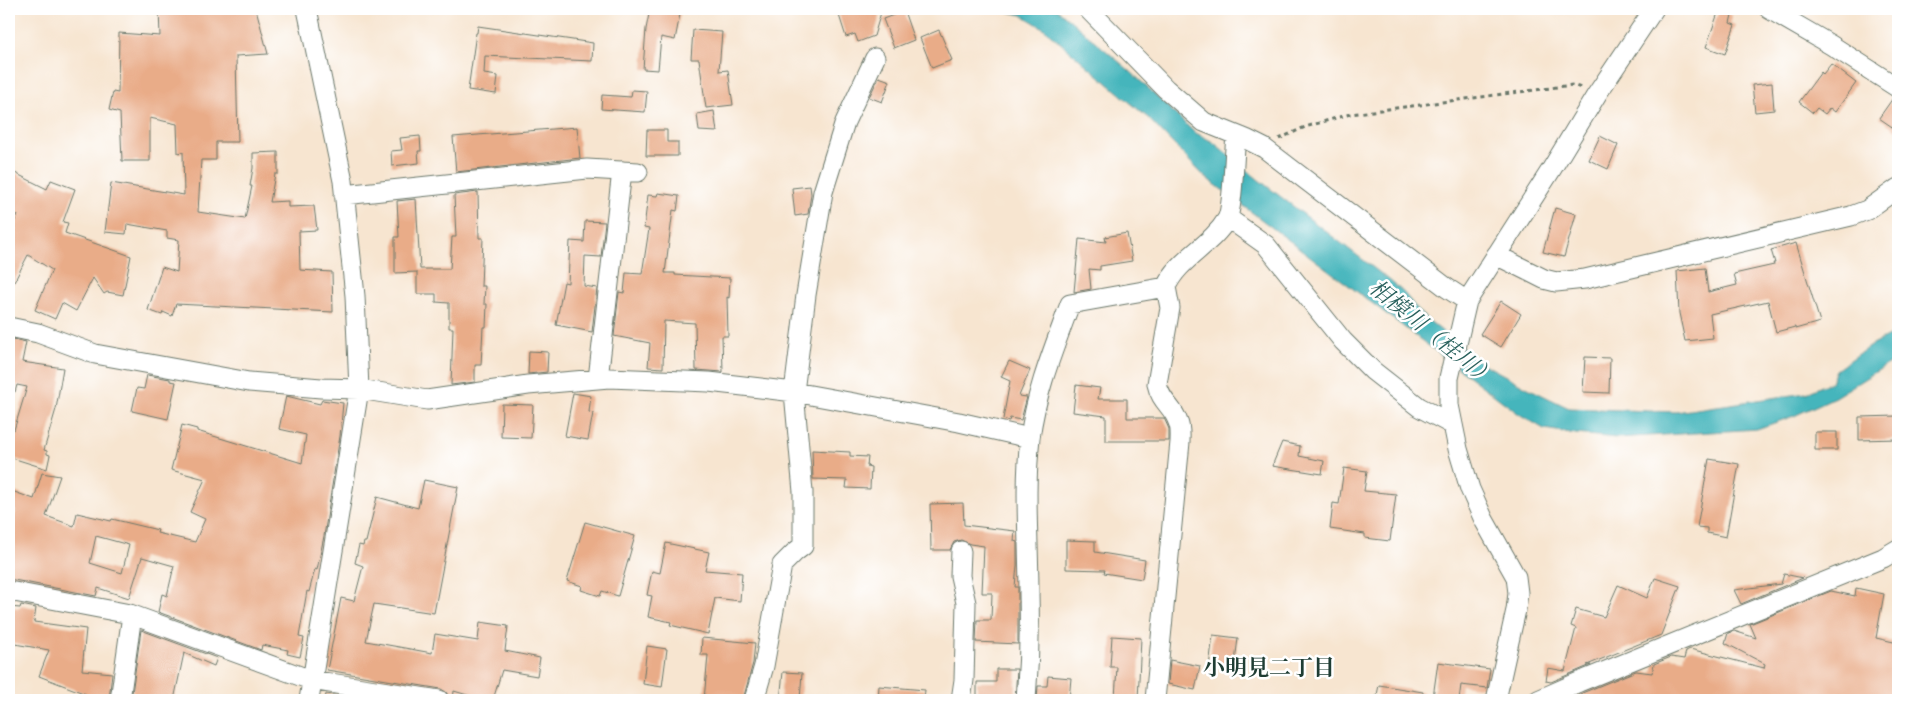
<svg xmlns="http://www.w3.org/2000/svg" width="1907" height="709" viewBox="0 0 1907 709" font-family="Cardo,'Noto Serif JP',serif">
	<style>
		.water { fill: #45b5bc; stroke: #327978 }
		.building { fill: #e9ac88; fill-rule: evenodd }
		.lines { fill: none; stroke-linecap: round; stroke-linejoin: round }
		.minor-casing { stroke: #6b786b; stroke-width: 21 }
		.path { stroke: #6b786b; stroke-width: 3; stroke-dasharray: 4 4; stroke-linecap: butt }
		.minor { stroke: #fff; stroke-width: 19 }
		.labels { text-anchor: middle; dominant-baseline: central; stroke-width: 5; stroke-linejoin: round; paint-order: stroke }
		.water-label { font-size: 22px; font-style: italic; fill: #2a615d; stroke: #fff }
		.neighbourhood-label { font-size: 22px; font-weight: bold; fill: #1f3d34; stroke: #fff }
	</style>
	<rect width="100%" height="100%" fill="#fff"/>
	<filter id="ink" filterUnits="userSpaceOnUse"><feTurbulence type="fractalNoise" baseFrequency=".02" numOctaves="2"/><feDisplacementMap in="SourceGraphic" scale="10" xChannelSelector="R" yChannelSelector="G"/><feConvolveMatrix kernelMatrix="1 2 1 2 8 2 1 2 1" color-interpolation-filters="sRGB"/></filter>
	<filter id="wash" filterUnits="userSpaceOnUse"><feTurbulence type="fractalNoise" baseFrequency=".0096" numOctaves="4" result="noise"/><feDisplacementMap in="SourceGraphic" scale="20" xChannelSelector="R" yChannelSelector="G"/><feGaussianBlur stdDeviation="1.12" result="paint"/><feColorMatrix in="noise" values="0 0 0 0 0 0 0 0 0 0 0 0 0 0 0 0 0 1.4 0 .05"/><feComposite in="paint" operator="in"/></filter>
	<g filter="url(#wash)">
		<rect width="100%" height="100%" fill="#f7e5d0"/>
		<!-- water -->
		<path class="water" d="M995,9h62l73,62 64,61 19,10 46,38 129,99 15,13 19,23 58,47 48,26 41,20 107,4 130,-19 25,-11 5,-12 37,-26 22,-11 1,-7 2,-2v34l-63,39 -41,19 -37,13 -140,9 -41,-4 -32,-5 -25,-15 -314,-237 -58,-60 -104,-89 -21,-13z"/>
		<g id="blocks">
			<!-- building -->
			<path class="building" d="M159,9h97l12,45 -32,2 2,86h-22v18h-15l-3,52 47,7 7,-33h-2l3,-18v-15l25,-1v22h-3l-5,28 18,-1v6l26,-1 3,24 -18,1 1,39 32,2 1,40 -157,-8 -4,12 -9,-4 -1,3 -14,-5 14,-43 15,5 2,-32 -12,-2v-7l-40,-7 -1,10 -21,-2 6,-49 73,12 -1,-43 -5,1 -1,-29 -27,-6v43h-28l-2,-48 -11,-3 4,-18 5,1 1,-60 41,3z
				M650,9h31l-6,31 -14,-3 -3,33 -15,-1 3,-40z
				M837,9h45l-8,27 -16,6 -3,-8 -9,3z
				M1719,10l13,5 -2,8 5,2 -10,29 -19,-7z
				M904,11l10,29 -20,8 -11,-29z
				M478,26l115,17 -1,18 -107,-5 -1,18 14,2 -2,18 -28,-4 8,-57h1z
				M693,30l29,2 -3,39 9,-1 5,35 -27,3 -7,-49h-8z
				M939,30l13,30 -20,8 -12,-30z
				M1831,64l25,19 -21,29 -5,-4 -5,6 -8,-6 -4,5 -14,-11 22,-30 2,2z
				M879,77l11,4 -8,21 -13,-5z
				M1772,83l2,27 -19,2 -3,-27z
				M632,90l15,1 -2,21 -44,-3 1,-14 29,2z
				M1893,98l5,1v32l-19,-13z
				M714,111l3,21 -18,-1 -2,-17z
				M577,127l3,31 -124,14 -3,-35z
				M647,130h20v12h11v14h-32z
				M420,136l1,15h-3l1,12 -27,3 -1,-15 11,-1 -2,-12z
				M1600,136l18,9 -10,24 -19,-9z
				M9,170l38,19 4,-9 24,9 -12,33 5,1 -3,10 66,23 -8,39 -16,-3 -3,2 -11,-16 -17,33 -14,-8 -7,16 -20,-9 17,-40 -24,-15 -19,37v-61l9,-16 -9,-4z
				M810,186l1,8 -3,20 -13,2 -3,-28z
				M478,192l1,46h4l-2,48h4l-1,18h3l-1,23h-3l-2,38h-6v17l-24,3 2,-57h-4v-25l-13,-1v-8h-19v-22l-22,1v-36h4l-2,-36 19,-2 4,70h30l2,-32h4l-2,-42z
				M658,193l21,3 -2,15 -4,-1 -8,63h10v2l55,3 -1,20 -2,-1 1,39h-6l1,36 -27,-2 -1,-47 -31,-2 -1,47 -15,-1 2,-24 -36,-7 5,-44 5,1 2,-20 16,1 7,-45 -5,-1 4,-33 9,1z
				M1555,208l21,6 -12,43 -21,-5z
				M585,221l20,1 -4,35 -16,-1 -1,30 13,2 -5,44 -36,-7 8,-43 4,1 2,-42 14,1z
				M1127,233l5,28 -32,5v4l-11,-1 2,20 -17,3 5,-53 27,3 -1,-5z
				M1796,243l24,79 -25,7v-2l-19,5 -8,-31 -58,13 3,24 -28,3 -6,-28 -2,-42 28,-3 3,24 29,-7 -3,-11 40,-9 -1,-2h2l-4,-13z
				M1501,301l20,13 -20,33 -21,-13z
				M9,338l17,4 -4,20 41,6 -7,41 -12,41 3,1v3l3,1 -3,14 -38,-12v-29l5,2 13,-43 -10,-2 -2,7h-6z
				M529,351l19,1 -1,20 -19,2z
				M1585,357l25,1 -1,35 -26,-1z
				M1009,361l21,9 -11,26 8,1 -6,23 -11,-2 -1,3 -6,-2 7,-38 -9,-4z
				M147,375l23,4v2l6,1 -8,37 -36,-8 5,-23 7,1z
				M1076,385l24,3 -2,11h29v19h37l5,11v12h-63v-25l-33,-4z
				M573,393l18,3 -2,16 4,1 -5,27 -23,-4z
				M286,396l34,8 2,-4 21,3 -3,33 -16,100 -7,34 -2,-1 -6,23 -2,-1 -8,46 5,1 -4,19 -13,-3 1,-4 -26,-5 -1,5 -103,-38 4,-18 5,2 7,-30 -32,-9 -13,41 -31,-10 -2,8 -87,-17v-48l7,-20 -7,-3v-18l25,9 8,-26 18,3 -14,40 28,10 3,-13 34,8 1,-2 46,11 -1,3 38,9 10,-23 -15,-7 15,-33 -34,-9 11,-45 15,4v2l105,32 4,-28 -27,-6zM96,536l33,9 -7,28 -32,-10z
				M502,404l31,1 -2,33 -30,-1z
				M1898,416v23l-39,1v-23z
				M1815,432h22v18h-22z
				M1282,442l18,4 -1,10 25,5 -2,13 -50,-8z
				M812,450l38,2v4l18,1 -1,9 4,1 -1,22 -24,-1 1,-8 -34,-1z
				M1709,459l30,5 -13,73 -19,-4v-5l-10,-1z
				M1344,468l23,3 -3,20 32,3 -6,47 -25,-3v-4l-35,-5 3,-26 6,1z
				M424,480l34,7 -24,126 -60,-9 -8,37 66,12 3,-19 43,7 2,-19 28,4 -3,25 35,7 -3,18 -35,-6 -9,30h-9l-30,-9 -1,9h-3l-4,-8 -5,-3 -114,-19 14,-72 13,3 9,-35 -8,-3 4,-18 4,1 1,-4h2l11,-45 41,11z
				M963,503l1,22 51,6 -1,10 3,1v23l-2,22h3v57l-42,-2 1,-22h14l1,-27h-10l2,-47 -14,-2 -9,-4 -7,2 -4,8h-19l-1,-46z
				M585,522l50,14 -17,60 -16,-5 -2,5 -19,-6 1,-4 -15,-5z
				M1066,540l29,1v11l50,8 -3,19 -38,-6 1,-3 -39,-1z
				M666,543l43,9 -4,18 37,3 -2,28 -25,-3 -7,36 -38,-9 1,-3 -23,-5 4,-21 -5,-1 5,-24 8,2z
				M1784,574l19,4 -62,26 -7,-14 47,-6z
				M1655,578l25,8 -19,49 -74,30h4l-40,17 -5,-1 2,-13 17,3 11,-43 -5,-2 5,-17 28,8 14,-32 29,13z
				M1856,588l28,6 -8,44 22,5v57h-333l71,-29 16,2 2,-9 17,-7 13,2 2,-8 4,-2 74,19 1,-4 -40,-21 3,-10 6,-2 22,7 -6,-14 81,-33 24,5z
				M21,605l15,3 -2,14 52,7 -4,41 30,3 -3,27h-23v-6l-47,-18 10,-26 -40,-7v-36l11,1z
				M141,630l76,28 -3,8 -30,-13 -10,47h-43z
				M1213,635l25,3 -4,32 -25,-3z
				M1112,636l29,2 -3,62 -23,-2 2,-31h-7z
				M702,638l53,5 -2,20 -10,37h-39l4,-45h-7z
				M647,646l20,3 -5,38 -19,-3z
				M1170,660l30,6 -5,24 -27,-6z
				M1438,662l52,7 -3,19 -26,-3 -2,15 -26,-3z
				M996,669h21l-2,31h-38v-18h19z
				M783,672l19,1 -2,27h-20z
				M1048,676l23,2 -2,22h-32l1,-14h9z
				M1379,685l44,7 -1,8h-46z
				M879,686l46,4 -1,10h-46z
				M326,694l42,6h-43z"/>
		</g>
	</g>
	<g filter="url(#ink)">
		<use href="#blocks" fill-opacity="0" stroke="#6b786b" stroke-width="1"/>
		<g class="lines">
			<!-- minor casing -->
			<g class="minor-casing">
				<path id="minor" d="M307,9l36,172 12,115 4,93 -50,311
					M1088,9l78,80 38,33 42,17 18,9 183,140 20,13
					M1769,9l62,36 67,43
					M344,195l243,-26 51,3
					M1228,218l38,27 77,96 30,30 46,36 34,18
					M1496,255l48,24 12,3 29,-3 266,-63 16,-6 31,-22
					M9,327l29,6 57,21 154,28 72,6 38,1 68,11 101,-15 81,-7 100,4 85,10 165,30 71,16
					M598,379l24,-208
					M961,551l-1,25 6,27 -2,77 -3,20
					M9,591l121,23 181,66 128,20
					M120,700l12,-85
					M754,700l10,-34 18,-101 13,-13 8,-6v-54l-9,-100 12,-97 17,-103 22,-70 30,-64
					M1026,700c3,-35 4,-71 3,-106 0,-52 -5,-104 1,-156 6,-47 24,-90 40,-134l96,-17
					M1155,700l25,-258c0,-6 1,-14 -2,-20 -5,-16 -17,-19 -21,-38l13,-76 -4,-21c12,-28 45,-41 61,-68 6,-10 7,-67 9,-83
					M1496,700l20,-90 2,-17 -2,-16 -32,-57 -14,-31 -12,-40 -9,-44v-27l18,-77 84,-131 46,-76 57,-85
					M1538,700l41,-18 304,-124 15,-9"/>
			</g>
			<!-- path -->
			<path class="path" d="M1279,139l26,-12 45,-13 223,-29 8,3"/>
			<!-- minor -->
			<use href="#minor" class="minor"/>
		</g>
	</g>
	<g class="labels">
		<!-- water labels -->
		<g class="water-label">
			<text transform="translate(1432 333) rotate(39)">相模川（桂川）</text>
		</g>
		<!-- neighbourhood labels -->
		<g class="neighbourhood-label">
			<text x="1269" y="668">小明見二丁目</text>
		</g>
	</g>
	<!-- margin -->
	<rect width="1907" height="709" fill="none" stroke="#fff" stroke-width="30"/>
</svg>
